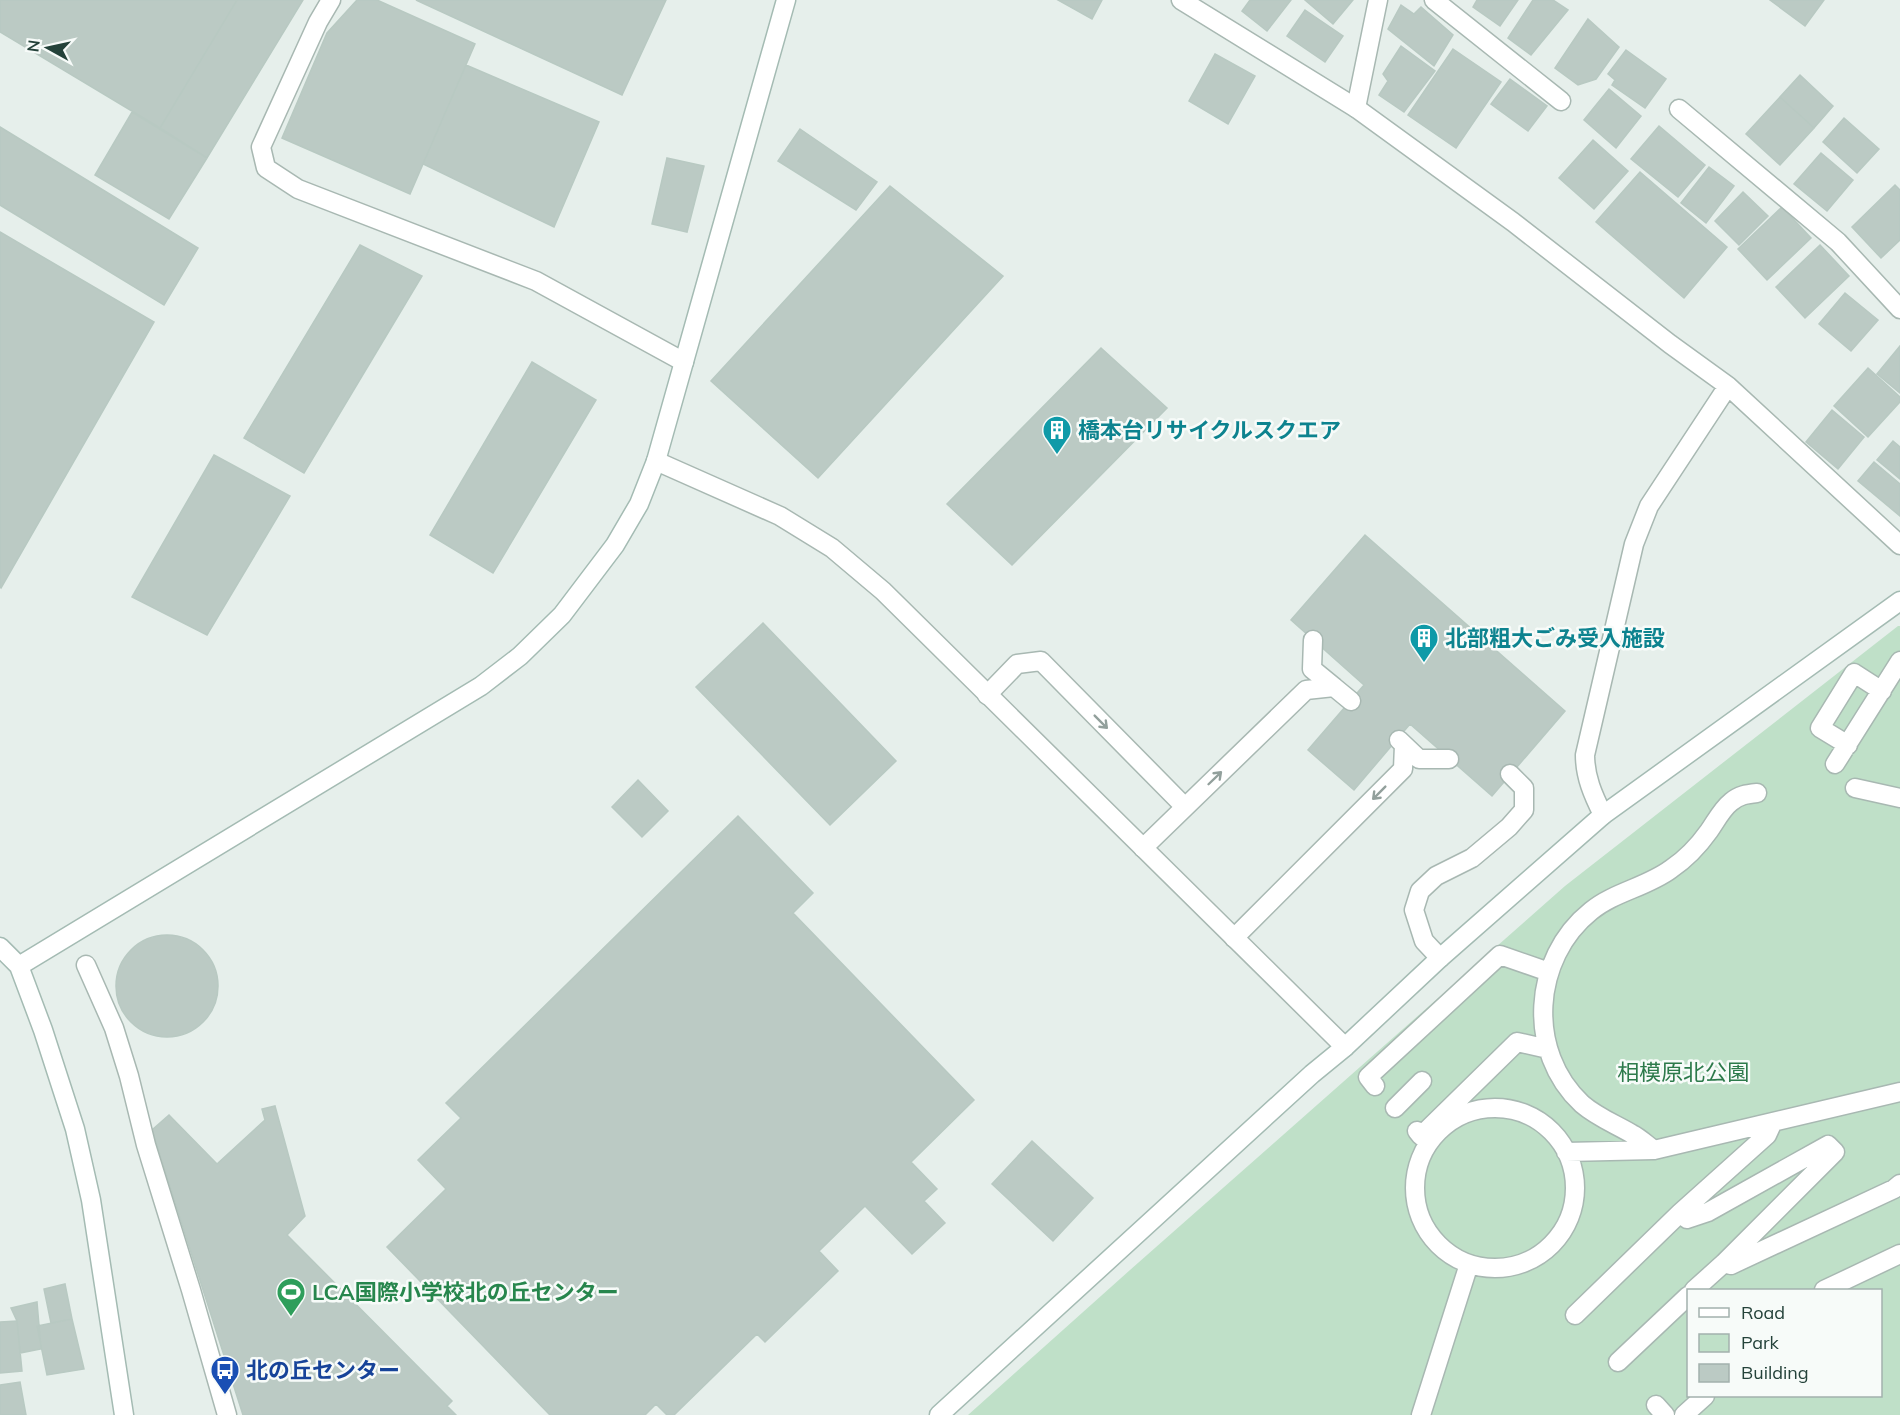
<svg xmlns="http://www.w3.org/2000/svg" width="1900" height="1415" viewBox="0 0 1900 1415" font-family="Mulish,'Noto Sans JP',sans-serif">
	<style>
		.green { fill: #bfe0c8; fill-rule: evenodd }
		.building { fill: #bbcac4; stroke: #b8c9c2; stroke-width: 1.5 }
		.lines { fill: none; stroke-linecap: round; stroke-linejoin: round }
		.lane-casing { stroke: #a8b8b2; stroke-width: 21 }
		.street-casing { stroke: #a8b8b2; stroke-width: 21 }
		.secondary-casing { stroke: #a4bbb3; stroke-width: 21 }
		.lane { stroke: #fff; stroke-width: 18 }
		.street { stroke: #fff; stroke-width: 18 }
		.secondary { stroke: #fff; stroke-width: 18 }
		.oneway { stroke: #92a09c }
		.labels { text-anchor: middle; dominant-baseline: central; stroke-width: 5; stroke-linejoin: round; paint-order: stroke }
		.culture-label { font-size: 22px; font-weight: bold; fill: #0d838f; stroke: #f7fbf9; text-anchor: start }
		.park-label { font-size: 22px; fill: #2d7a4b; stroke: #f7fbf9 }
		.leisure-label { font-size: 22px; font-weight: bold; fill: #27864d; stroke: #f7fbf9; text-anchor: start }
		.transit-label { font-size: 22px; font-weight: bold; fill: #164399; stroke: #f7fbf9; text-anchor: start }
	</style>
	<rect width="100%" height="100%" fill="#e6efeb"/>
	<!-- green -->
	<path class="green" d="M1898,626h2v789h-932l162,-145 435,-384zM1688,1290h192v106h-192z"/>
	<!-- building -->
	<path class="building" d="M0,0h237l-77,128 -160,-96z
		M237,0h66l-96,158 -47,-30z
		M357,0h20l98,44 -65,150 -128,-56 45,-105z
		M416,0h250l-44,95z
		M1058,0h44l-10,19z
		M1250,0h41l-24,31 -25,-20z
		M1305,0h48l-20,24z
		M1477,0h41l-18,26 -27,-19z
		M1533,0h20l15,10 -37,45 -23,-17z
		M1770,0h54l-19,26z
		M1401,5l13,9 7,-7 32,28 -19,31 -46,-37z
		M1305,10l38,26 -18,26 -38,-26z
		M1588,19l31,28 -23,32 -18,6 -23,-17z
		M1401,46l34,25 -31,41 -25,-17 9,-14 -5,-7z
		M1453,49l48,33 -45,66 -48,-33z
		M1626,50l40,29 -21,29 -33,-23 3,-5 -7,-6z
		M1215,54l40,22 -27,48 -39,-23z
		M466,65l133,57 -45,105 -131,-63z
		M1800,75l33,31 -19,22 -34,-31z
		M1510,79l37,27 -19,25 -37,-27z
		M1609,89l32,27 -25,32 -32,-28z
		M1780,97l34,31 -34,37 -34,-31z
		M132,112l75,46 -38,61 -74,-44z
		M1844,118l35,31 -22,24 -34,-31z
		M1659,126l46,39 -27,32 -47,-38z
		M0,127l198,121 -34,57 -164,-100z
		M800,129l77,53 -21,28 -78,-49z
		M1593,140l35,31 -34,38 -35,-31z
		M1821,153l32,27 -26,31 -33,-27z
		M667,158l37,8 -17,66 -35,-8z
		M1709,167l25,19 -28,37 -25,-20z
		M1640,172l87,75 -43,51 -88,-76z
		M1895,185l5,5v50l-19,18 -29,-31z
		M890,186l113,90 -185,202 -107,-97z
		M1743,192l25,24 -29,29 -24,-24z
		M1782,207l29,31 -44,42 -29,-31z
		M0,232l154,90 -153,266 -1,-1z
		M360,245l62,31 -118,197 -60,-35z
		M1820,245l29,31 -44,42 -29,-31z
		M1845,293l33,27 -27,31 -32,-27z
		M1900,346v47l-23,-19z
		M1101,348l66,60 -155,157 -65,-61z
		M532,362l64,38 -103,173 -63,-38z
		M1868,368l32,29v5l-32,35 -34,-31z
		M1832,410l32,27 -26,32 -32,-27z
		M1893,441l7,6v32l-23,-19z
		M214,455l76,41 -83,139 -75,-38z
		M1874,462l26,22v32l-42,-35z
		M1365,535l200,176 -73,85 -82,-72 -56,66 -46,-40 56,-65 -73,-65z
		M763,623l133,138 -66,64 -134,-138z
		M638,780l30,31 -26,26 -30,-30z
		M738,816l75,77 -20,20 181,187 -63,62 26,27 -13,12 21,22 -33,31 -47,-48 -46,45 19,20 -73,71 -8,-8 -83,81h-7l-11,-11 -11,11h-95l-163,-168 59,-58 -28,-29 43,-42 -15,-15z
		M116 986a51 51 0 1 1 102 0a51 51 0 1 1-102 0Z
		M275,1106l30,110 -18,19 165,166 -5,5 9,9h-213l-91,-285 17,-15 48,49 48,-44 -3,-11z
		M1032,1141l61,57 -40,43 -61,-57z
		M65,1284l7,35 -21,4 -7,-34z
		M37,1302l4,47 -21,4 -3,-32 -6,-13z
		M72,1319l12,50 -37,6 -10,-49z
		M17,1321l5,50 -22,2v-51z
		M20,1382l6,33h-26v-30z"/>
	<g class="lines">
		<!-- lane casing -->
		<g class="lane-casing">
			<path id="lane" d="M331,0l-13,22 -57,125 5,21 32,21 238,92 148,81
				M1434,0l127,101
				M1356,108l22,-108
				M1679,109l159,133 62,67
				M1313,640l-1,29 22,18
				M987,695l30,-31 24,-3 144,146
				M1399,740l20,19h30
				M1143,848l163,-158 28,-3 17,14
				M1234,938l169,-169 1,-24
				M1440,958l-16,-17 -10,-31 6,-19 16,-15 36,-18 37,-31 15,-17v-22l-14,-14"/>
		</g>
		<!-- street casing -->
		<g class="street-casing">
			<path id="street" d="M1181,0l175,108 157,114 157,122 58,42 172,159
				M656,461l124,55 52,32 51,43 462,456
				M1848,745l-28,-17 34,-55 28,18
				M1835,764l65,-103
				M1855,788l45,10
				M1603,815c-10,-20 -18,-38 -18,-60l49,-211 15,-38 79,-120
				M86,965l28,63 15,48 17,69 45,145 36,125
				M1375,1086l-7,-9 132,-122 49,17
				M1395,1108l27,-27
				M1415 1188a80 80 0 1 1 160 0a80 80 0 1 1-160 0Z
				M1773,1122l-6,13 -87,78 7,6 21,-7 120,-67 7,7 -111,111 7,2 163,-76 6,-5
				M1417,1131l4,5 96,-94 31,7
				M1654,1150c-7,-5 -14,-12 -22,-16 -17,-10 -35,-17 -50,-30 -56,-52 -50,-146 9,-193 23,-19 56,-24 80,-42 15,-10 28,-24 38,-38 7,-10 13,-22 22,-29 8,-7 16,-8 26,-9
				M1566,1152l88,-2 246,-58
				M1694,1290l30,-27
				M1824,1290l76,-36
				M1575,1315l105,-102
				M1618,1362l70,-66
				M1656,1405l9,10
				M1421,1415l48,-151
				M1684,1415l21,-19"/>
		</g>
		<!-- secondary casing -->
		<g class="secondary-casing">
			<path id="secondary" d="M0,947l19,19 24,64 32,99 16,71 33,215
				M19,966l462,-280 39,-30 42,-41 53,-70 24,-41 17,-43 130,-461
				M939,1415l373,-341 33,-27 95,-89 163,-143 297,-214"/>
		</g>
		<!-- lane -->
		<use href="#lane" class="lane"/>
		<!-- street -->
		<use href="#street" class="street"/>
		<!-- secondary -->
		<use href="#secondary" class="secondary"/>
	</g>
	<!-- one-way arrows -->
	<defs><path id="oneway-shaft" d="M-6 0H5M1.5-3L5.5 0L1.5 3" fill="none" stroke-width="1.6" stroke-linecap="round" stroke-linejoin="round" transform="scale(1.5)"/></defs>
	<g class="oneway">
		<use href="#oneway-shaft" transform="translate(1101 722) rotate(45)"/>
		<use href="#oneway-shaft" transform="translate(1215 778) rotate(-44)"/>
		<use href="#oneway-shaft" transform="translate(1379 793) rotate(135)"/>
	</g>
	<!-- icons -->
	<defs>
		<g id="building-pin" transform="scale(1.5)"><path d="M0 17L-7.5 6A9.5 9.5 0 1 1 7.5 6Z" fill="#0f9aa8" stroke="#f7fbf9"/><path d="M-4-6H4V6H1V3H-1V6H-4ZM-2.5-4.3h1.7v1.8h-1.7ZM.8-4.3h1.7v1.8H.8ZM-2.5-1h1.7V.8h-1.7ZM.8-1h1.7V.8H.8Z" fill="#fff"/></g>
		<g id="stadium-pin" transform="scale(1.5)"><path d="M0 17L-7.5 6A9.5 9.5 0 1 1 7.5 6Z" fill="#2e9e5b" stroke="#f7fbf9"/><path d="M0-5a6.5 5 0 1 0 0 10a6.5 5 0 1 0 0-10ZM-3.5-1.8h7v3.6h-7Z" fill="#fff"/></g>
		<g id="bus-pin" transform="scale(1.5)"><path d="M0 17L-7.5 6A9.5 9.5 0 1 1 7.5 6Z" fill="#1a4fb4" stroke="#f7fbf9"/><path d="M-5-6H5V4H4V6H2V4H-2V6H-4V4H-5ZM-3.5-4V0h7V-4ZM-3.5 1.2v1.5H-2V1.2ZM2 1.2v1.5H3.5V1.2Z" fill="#fff"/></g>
	</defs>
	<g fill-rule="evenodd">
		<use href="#building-pin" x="1057" y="430"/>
		<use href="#building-pin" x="1424" y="638"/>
		<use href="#stadium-pin" x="291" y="1292"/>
		<use href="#bus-pin" x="225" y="1370"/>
	</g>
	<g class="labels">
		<!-- culture labels -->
		<g class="culture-label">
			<text x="1078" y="430">橋本台リサイクルスクエア</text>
			<text x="1445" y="638">北部粗大ごみ受入施設</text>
		</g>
		<!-- park labels -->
		<g class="park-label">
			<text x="1683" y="1072">相模原北公園</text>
		</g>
		<!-- leisure labels -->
		<g class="leisure-label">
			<text x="312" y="1292">LCA国際小学校北の丘センター</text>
		</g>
		<!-- transit labels -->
		<g class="transit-label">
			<text x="246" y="1370">北の丘センター</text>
		</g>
	</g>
	<!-- legend -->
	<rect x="1687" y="1289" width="195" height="108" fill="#f7fbf9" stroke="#a3b1ad" stroke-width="1.5"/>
	<rect x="1699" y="1308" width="30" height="9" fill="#ffffff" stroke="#a3b1ad" stroke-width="1.5"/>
	<text x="1741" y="1319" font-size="18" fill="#24423a">Road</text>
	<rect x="1699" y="1334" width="30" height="18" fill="#bfe0c8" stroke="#a3b1ad" stroke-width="1.5"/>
	<text x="1741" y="1349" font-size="18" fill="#24423a">Park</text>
	<rect x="1699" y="1364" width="30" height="18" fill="#bbcac4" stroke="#a3b1ad" stroke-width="1.5"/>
	<text x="1741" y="1379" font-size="18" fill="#24423a">Building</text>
	<!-- north arrow -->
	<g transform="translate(48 48) rotate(278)" stroke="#f7fbf9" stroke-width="4.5" paint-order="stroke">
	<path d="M0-4.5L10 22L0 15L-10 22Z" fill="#24423a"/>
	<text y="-9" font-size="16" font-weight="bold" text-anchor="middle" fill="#24423a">N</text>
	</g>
</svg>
